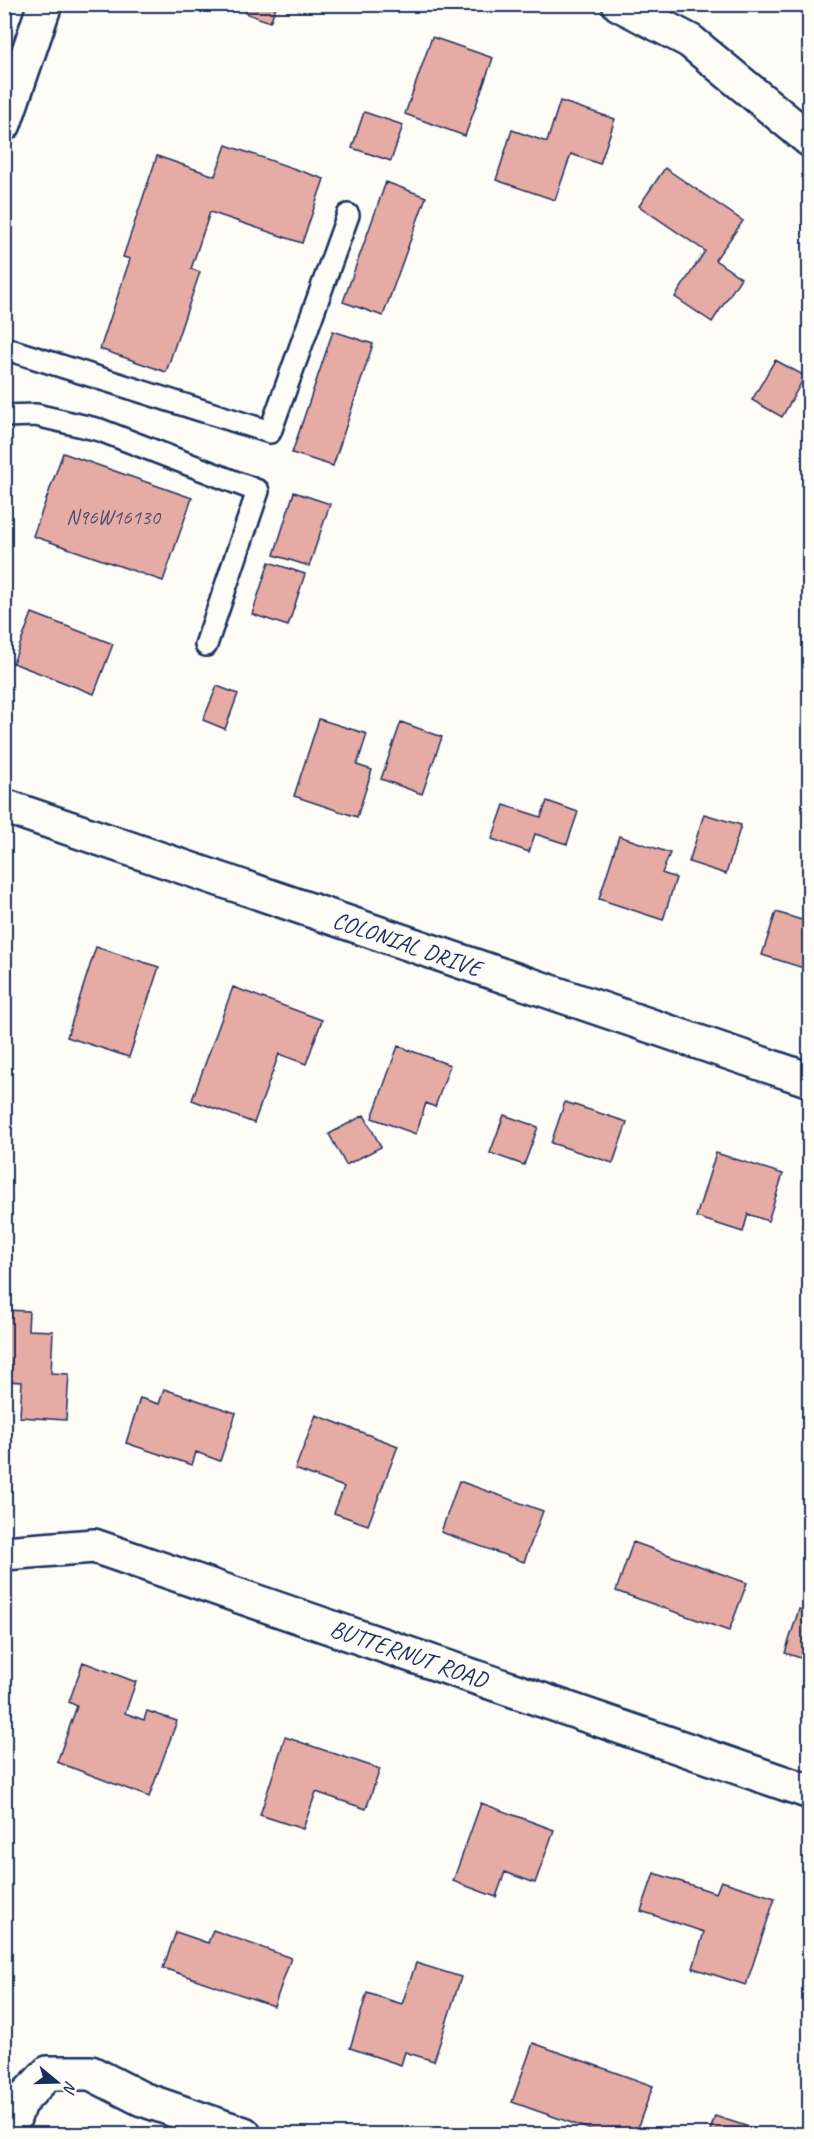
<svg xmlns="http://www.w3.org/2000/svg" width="814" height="2139" viewBox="0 0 814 2139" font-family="Caveat,sans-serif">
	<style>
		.building { fill: #e6aba4; stroke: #1b2f5e; stroke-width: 1.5 }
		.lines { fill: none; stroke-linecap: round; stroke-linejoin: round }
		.lane-casing { stroke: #1b2f5e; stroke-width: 26 }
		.street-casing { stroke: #1b2f5e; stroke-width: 38 }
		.secondary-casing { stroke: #1b2f5e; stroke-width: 38 }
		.lane { stroke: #fdfcf7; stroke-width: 21 }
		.street { stroke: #fdfcf7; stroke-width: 33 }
		.secondary { stroke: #fdfcf7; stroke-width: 33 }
		.labels { text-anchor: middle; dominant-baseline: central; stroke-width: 4.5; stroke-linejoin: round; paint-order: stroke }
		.number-label { font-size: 21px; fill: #4e4e70 }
		.street-label { font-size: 24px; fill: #1b2f5e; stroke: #fdfcf7 }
	</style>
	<rect width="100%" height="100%" fill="#fdfcf7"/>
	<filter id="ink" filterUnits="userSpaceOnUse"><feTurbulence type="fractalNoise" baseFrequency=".0167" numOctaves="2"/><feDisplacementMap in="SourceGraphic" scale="12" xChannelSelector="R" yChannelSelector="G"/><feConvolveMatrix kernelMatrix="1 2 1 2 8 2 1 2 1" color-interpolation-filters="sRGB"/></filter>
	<g filter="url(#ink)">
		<!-- building -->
		<path class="building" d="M248,4h29l-7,18 -25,-9z
			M432,37l61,21 -28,78 -60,-22z
			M560,101l55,18 -15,45 -29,-10 -16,46 -59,-20 16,-50 35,12z
			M364,112l39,13 -12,36 -39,-13z
			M226,145l98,34 -22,64 -92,-31 -19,57 9,3 -34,100 -66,-23 30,-90 -7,-2 34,-101 58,20z
			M665,168l78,53 -28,39 26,18 -29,44 -37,-25 30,-46 -66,-45z
			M386,182l40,15 -43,119 -40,-14z
			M333,331l40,13 -40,122 -41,-13z
			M775,360l30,16 -23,41 -30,-17z
			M63,453l129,45 -29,83 -130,-45z
			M294,492l36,12 -21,62 -35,-11z
			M269,562l36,12 -17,52 -36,-12z
			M32,613l81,31 -19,50 -81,-31z
			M217,686l21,8 -13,35 -22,-9z
			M319,719l48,15 -10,31 15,5 -15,47 -63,-21z
			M401,722l41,15 -20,57 -41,-15z
			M547,801l31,11 -11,32 -32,-10 -6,18 -37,-13 12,-34 37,12z
			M704,814l37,11 -15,49 -37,-12z
			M619,836l51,17 -8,20 14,5 -13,42 -64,-21z
			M776,912l32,10 2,-3v51l-48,-15z
			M96,947l63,20 -30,90 -62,-20z
			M233,987l89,33 -16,44 -27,-10 -25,69 -62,-23z
			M398,1046l52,19 -15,42 -9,-4 -10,31 -44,-16z
			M565,1102l62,20 -14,41 -62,-20z
			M364,1115l17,32 -35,18 -17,-31z
			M504,1115l34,12 -14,38 -34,-12z
			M716,1153l67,21 -15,47 -20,-7 -5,18 -47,-15z
			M4,1310l25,1 -1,19 25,1 -2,42 18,1 -3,46 -46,-3 2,-35 -18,-1z
			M164,1389l72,24 -16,48 -24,-9 -4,13 -66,-22 14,-45 19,6z
			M316,1415l82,31 -30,79 -34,-12 10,-26 -49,-18z
			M459,1481l84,30 -19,51 -83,-30z
			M633,1542l114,41 -18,48 -113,-40z
			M799,1609l11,3v49l-25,-8z
			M83,1662l53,20 -11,31 19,7 3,-9 30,10 -28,76 -92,-35 20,-56 -8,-4z
			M285,1737l95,32 -14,40 -50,-17 -13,37 -43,-14z
			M481,1803l73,27 -19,53 -30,-11 -9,25 -43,-16z
			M654,1873l62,20 5,-12 54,17 -29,87 -53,-17 11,-36 -63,-21z
			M213,1930l78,28 -17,48 -111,-38 13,-36 32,11z
			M416,1963l45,14 -27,84 -29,-9 -4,13 -51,-17 17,-55 35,11z
			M533,2043l120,43 -18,48h-32l-91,-32z
			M715,2116l56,18h-62z"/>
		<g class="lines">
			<!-- lane casing -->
			<g class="lane-casing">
				<path id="lane" d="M4,348l266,84 78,-217
					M4,416l32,-1 64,15 158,61 -52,154"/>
			</g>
			<!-- street casing -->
			<g class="street-casing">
				<path id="street" d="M619,4l71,37 120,99
					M4,806l806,274
					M4,1553l90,-7 716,246
					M9,2134l10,-31 29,-30h43l51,26 102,35"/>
			</g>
			<!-- secondary casing -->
			<g class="secondary-casing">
				<path id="secondary" d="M4,124l41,-120"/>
			</g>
			<!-- lane -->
			<use href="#lane" class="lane"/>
			<!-- street -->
			<use href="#street" class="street"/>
			<!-- secondary -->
			<use href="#secondary" class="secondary"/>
		</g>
	</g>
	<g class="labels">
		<!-- number labels -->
		<g class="number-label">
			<text x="113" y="517">N96W16130</text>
		</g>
		<!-- street labels -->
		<g class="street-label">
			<text transform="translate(407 944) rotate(19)">COLONIAL DRIVE</text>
			<text transform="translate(409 1654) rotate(19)">BUTTERNUT ROAD</text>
		</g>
	</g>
	<!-- margin -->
	<rect width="814" height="2139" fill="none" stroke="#fdfcf7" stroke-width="24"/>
	<rect x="12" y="12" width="790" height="2115" fill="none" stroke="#1b2f5e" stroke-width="2" filter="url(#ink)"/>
	<!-- north arrow -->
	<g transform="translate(57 2082) rotate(109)" stroke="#fdfcf7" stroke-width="4.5" paint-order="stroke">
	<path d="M0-4.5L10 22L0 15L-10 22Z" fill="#1b2f5e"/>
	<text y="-9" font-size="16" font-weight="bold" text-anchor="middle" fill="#1b2f5e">N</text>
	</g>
</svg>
